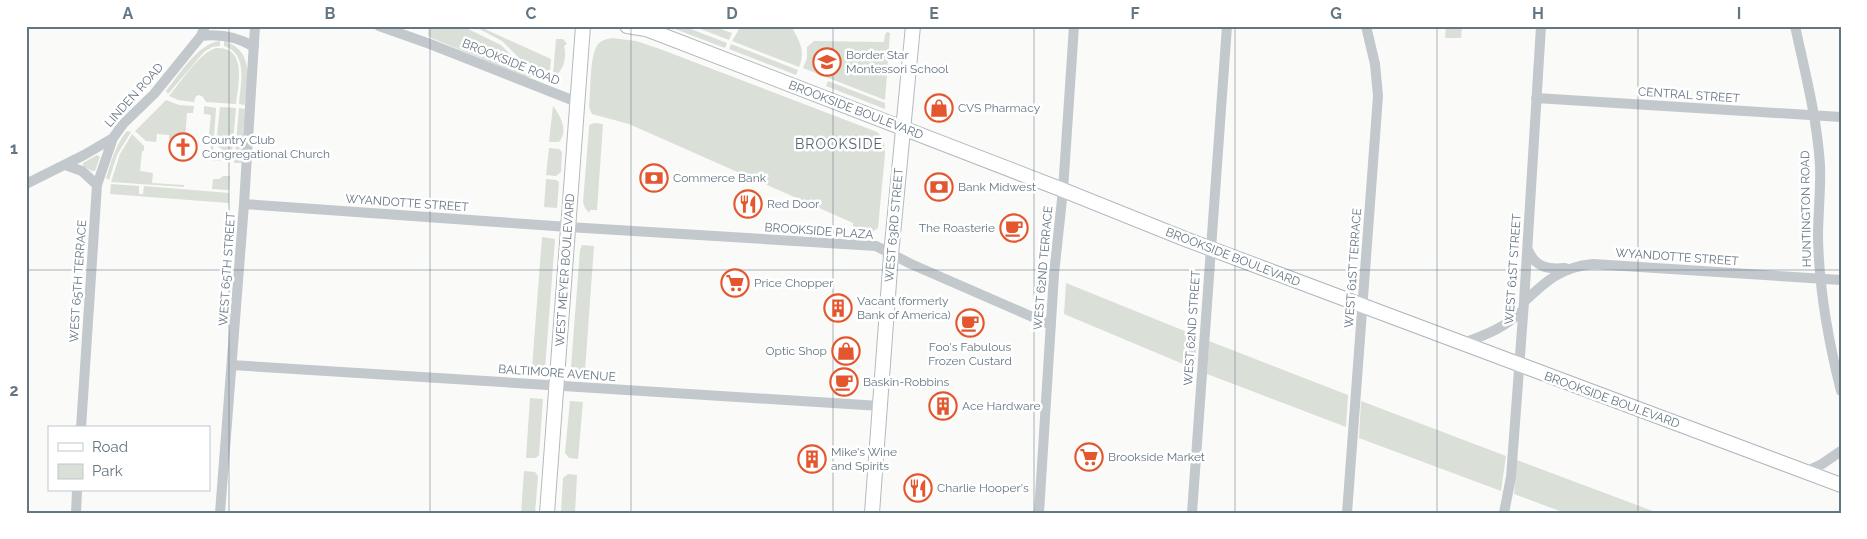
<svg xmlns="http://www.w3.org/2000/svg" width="1867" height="539" viewBox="0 0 1867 539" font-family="Raleway,sans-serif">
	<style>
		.green { fill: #dadfd7 }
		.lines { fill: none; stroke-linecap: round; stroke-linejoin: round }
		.secondary-casing { stroke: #b3babf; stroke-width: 16 }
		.minor { stroke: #c3c8cc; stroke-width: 10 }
		.secondary { stroke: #fff; stroke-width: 14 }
		.grid { fill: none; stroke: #657683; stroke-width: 1; stroke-opacity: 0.55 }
		.labels { text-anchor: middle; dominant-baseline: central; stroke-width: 5; stroke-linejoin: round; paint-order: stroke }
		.poi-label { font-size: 12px; fill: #657683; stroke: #fff; text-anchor: start }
		.street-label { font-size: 12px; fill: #657683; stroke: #fff }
		.neighbourhood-label { font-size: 14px; letter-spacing: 1px; fill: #57646e; stroke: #fff }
		.neatline { fill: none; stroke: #657683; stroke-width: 2 }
		.grid-label { font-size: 16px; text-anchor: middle; font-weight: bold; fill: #657683 }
	</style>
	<rect width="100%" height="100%" fill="#fafaf8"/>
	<!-- green -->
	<path class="green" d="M429,26h33l39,19 24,24 24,8 -2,3 -5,-3h-16l-97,-40 -1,-3z
		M474,26h4l73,33 -1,13 -25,-8 -23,-23z
		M667,26h16l44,17 -2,5z
		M693,26h19l20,7 -3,7z
		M741,26h50c8,14 15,25 8,41l-67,-26z
		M1446,26h16l-1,12h-16z
		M887,32l3,1 -5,67 -82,-32 4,-10v-11l7,-6 70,1 1,-7z
		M612,38l24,3 24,8 217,83c7,6 7,13 8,22l-7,74 -6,4 -19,-2v-7l-224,-99 -37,-10 -3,-7c2,-15 0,-51 9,-63 4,-4 9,-5 14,-6z
		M556,39h7l4,5 -3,2c3,10 0,24 -9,30l-2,-2z
		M220,41v5l-8,1 -8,5 -36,42 -2,-3c13,-16 32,-48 54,-50z
		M224,41c31,10 23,38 21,64l-6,-1c1,-19 10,-50 -15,-58z
		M731,44l67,26 -2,5 -67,-26z
		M216,48c32,-1 22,36 20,56l-30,-2 -3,-5 -4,-2 -3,1 -2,6 -16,-2 -9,-4c12,-14 30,-43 47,-48z
		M828,81l57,22v6l-59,-23z
		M166,100l13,5 15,1 -1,7h-6l-2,27 -7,-3 -4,2h-5v-4l-12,-1 -1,8 -10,-1 -11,-10z
		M204,106l12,2 -3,43 7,2 1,8 -11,-1 1,-17h-3l3,-28 -7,-1z
		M553,106c7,9 16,25 6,36h-10z
		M220,107l16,1 -4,45 -7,-1 -9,-7z
		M239,108l6,1 -4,54h-7z
		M594,123l9,1 -6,86h-7l-1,3 -4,-5 -2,-6 6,-74v-3z
		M127,131l4,1 -14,23 -8,25 -3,-2c5,-16 10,-34 21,-47z
		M132,134l12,12v5h-2l-2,20 13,2 -1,10 32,2v2l-73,-5 9,-28z
		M549,148l10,1 3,3 -1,20 -5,4 -10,-1z
		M97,155l3,2 -5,14h-3l-9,-5v-3z
		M223,176h7l-1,14 -17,-1 1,-10h6z
		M546,179l10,1 3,2 -2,26 -13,-1z
		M111,184l28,2v8h4l1,-8 85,7v10l-119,-9z
		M542,237l13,2 -10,130 -13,-1z
		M582,245l12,1 -9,125 -14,-1v-3l9,-117z
		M1066,283l131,53 -2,33 -131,-55z
		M1209,341l139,54 -2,32 -139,-53z
		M530,398l13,1 -4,56 -3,3h-10z
		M570,401l13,1 -5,57 -9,-1 -4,-5z
		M1361,401l145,55 -5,35 -142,-53z
		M1517,460l141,53h-93l-51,-19z
		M524,471l11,1 3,4 -3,37h-14z
		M568,474l9,1 -2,38h-14l2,-35z"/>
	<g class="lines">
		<!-- secondary casing -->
		<g class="secondary-casing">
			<path id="secondary" d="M627,26l19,3 21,8 396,153 122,49 656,246
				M547,513l36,-487
				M872,513l19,-258 22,-229"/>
		</g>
		<!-- minor -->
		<path class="minor" d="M379,26l51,18 147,58
			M1795,26c10,46 22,92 25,139 1,24 -2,48 -2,72 1,52 10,103 23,154
			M201,36c18,-2 37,1 53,11
			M1536,98l305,19
			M65,165l17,6 15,14
			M26,184l58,-29 29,-17 10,-14 31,-30 47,-58 4,-10
			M244,204l324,23 308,19 35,18 140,61
			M1528,250c7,17 20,20 37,18
			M1524,302c22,-21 37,-35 69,-38l248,16
			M1461,344c24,-9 44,-16 62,-34
			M232,365l648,41
			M81,428l16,-243 16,-47
			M1807,471l15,-7 19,-13
			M76,513l1,-23
			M220,513l24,-309 11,-178
			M1039,513l15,-239 9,-84 11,-164
			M1192,513l35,-487
			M1347,513l31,-417 -3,-32 -9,-38
			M1504,513l7,-36 13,-175 17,-276"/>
		<!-- secondary -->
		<use href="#secondary" class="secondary"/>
	</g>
	<!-- grid -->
	<path class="grid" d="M229,26v487M430,26v487M631,26v487M833,26v487M1034,26v487M1235,26v487M1437,26v487M1638,26v487M26,270h1815"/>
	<!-- icons -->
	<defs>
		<g id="school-ring" transform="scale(1.4375)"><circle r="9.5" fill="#fff" stroke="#e4572e" stroke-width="1.5"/><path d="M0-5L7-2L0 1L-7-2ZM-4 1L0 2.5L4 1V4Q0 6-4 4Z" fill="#e4572e"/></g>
		<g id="shop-ring" transform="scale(1.4375)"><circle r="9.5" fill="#fff" stroke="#e4572e" stroke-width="1.5"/><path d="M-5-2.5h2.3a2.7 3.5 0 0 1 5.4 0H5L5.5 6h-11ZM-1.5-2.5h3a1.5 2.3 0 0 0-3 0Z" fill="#e4572e"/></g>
		<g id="church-ring" transform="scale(1.4375)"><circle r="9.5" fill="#fff" stroke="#e4572e" stroke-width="1.5"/><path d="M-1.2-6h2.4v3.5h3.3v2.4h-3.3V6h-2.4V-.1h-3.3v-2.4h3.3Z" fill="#e4572e"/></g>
		<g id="bank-ring" transform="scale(1.4375)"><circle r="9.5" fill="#fff" stroke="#e4572e" stroke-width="1.5"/><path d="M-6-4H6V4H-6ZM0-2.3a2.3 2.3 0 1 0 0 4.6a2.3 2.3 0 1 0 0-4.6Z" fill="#e4572e"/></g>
		<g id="restaurant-ring" transform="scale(1.4375)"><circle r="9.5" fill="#fff" stroke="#e4572e" stroke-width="1.5"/><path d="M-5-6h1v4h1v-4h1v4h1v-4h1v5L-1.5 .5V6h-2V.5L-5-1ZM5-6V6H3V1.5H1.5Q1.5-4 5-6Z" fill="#e4572e"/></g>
		<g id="cafe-ring" transform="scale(1.4375)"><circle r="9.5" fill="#fff" stroke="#e4572e" stroke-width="1.5"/><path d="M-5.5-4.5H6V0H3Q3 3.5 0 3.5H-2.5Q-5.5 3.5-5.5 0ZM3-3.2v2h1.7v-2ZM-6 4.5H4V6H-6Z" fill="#e4572e"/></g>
		<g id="supermarket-ring" transform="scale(1.4375)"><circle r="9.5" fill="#fff" stroke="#e4572e" stroke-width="1.5"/><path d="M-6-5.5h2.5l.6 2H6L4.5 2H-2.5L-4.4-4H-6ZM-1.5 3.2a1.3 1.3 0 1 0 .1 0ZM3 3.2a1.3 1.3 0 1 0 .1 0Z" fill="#e4572e"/></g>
		<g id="building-ring" transform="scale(1.4375)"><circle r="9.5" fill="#fff" stroke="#e4572e" stroke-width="1.5"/><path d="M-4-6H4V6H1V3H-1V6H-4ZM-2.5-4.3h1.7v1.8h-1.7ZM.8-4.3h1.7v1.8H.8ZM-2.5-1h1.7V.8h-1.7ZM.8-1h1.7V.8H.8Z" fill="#e4572e"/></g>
	</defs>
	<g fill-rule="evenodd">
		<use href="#school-ring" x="827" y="62"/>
		<use href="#shop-ring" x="939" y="108"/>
		<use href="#church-ring" x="183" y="147"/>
		<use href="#bank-ring" x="654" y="178"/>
		<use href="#bank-ring" x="939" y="187"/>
		<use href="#restaurant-ring" x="748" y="204"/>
		<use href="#cafe-ring" x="1014" y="228"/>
		<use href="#supermarket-ring" x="735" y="283"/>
		<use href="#building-ring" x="838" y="308"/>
		<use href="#cafe-ring" x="970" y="323"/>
		<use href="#shop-ring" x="846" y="351"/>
		<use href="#cafe-ring" x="844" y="382"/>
		<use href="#building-ring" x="943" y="406"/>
		<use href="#supermarket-ring" x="1089" y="457"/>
		<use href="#building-ring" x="812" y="459"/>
		<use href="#restaurant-ring" x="918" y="488"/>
	</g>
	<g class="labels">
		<!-- poi labels -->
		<g class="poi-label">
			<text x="846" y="55">Border Star<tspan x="846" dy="14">Montessori School</tspan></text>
			<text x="958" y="108">CVS Pharmacy</text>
			<text x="202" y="140">Country Club<tspan x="202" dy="14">Congregational Church</tspan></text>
			<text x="673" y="178">Commerce Bank</text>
			<text x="958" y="187">Bank Midwest</text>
			<text x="767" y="204">Red Door</text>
			<text x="995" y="228" text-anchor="end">The Roasterie</text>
			<text x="754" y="283">Price Chopper</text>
			<text x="857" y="301">Vacant (formerly<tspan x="857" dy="14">Bank of America)</tspan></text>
			<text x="970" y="347" text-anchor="middle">Foo's Fabulous<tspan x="970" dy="14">Frozen Custard</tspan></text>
			<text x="827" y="351" text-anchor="end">Optic Shop</text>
			<text x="863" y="382">Baskin-Robbins</text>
			<text x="962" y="406">Ace Hardware</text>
			<text x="831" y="452">Mike's Wine<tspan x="831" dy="14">and Spirits</tspan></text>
			<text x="1108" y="457">Brookside Market</text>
			<text x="937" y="488">Charlie Hooper's</text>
		</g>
		<!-- street labels -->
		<g class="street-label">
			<text transform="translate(511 62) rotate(22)">BROOKSIDE ROAD</text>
			<text transform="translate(134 95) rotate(-48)">LINDEN ROAD</text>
			<text transform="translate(1689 95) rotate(4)">CENTRAL STREET</text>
			<text transform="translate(856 110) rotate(21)">BROOKSIDE BOULEVARD</text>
			<text transform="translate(407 203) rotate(4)">WYANDOTTE STREET</text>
			<text transform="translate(1806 209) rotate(-91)">HUNTINGTON ROAD</text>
			<text transform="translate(894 225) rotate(-85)">WEST 63RD STREET</text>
			<text transform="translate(819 231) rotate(4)">BROOKSIDE PLAZA</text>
			<text transform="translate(1233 257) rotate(21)">BROOKSIDE BOULEVARD</text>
			<text transform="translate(1677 257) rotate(4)">WYANDOTTE STREET</text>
			<text transform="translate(1043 268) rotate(-85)">WEST 62ND TERRACE</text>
			<text transform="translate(1353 268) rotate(-86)">WEST 61ST TERRACE</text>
			<text transform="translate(227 269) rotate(-86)">WEST 65TH STREET</text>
			<text transform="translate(1513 269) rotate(-86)">WEST 61ST STREET</text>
			<text transform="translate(565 270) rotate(-86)">WEST MEYER BOULEVARD</text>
			<text transform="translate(78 281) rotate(-86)">WEST 65TH TERRACE</text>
			<text transform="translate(1192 328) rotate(-86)">WEST 62ND STREET</text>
			<text transform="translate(557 373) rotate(4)">BALTIMORE AVENUE</text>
			<text transform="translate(1612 400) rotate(20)">BROOKSIDE BOULEVARD</text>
		</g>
		<!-- neighbourhood labels -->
		<g class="neighbourhood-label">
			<text x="839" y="144">BROOKSIDE</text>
		</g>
	</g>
	<!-- border -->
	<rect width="1867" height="539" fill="none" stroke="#ffffff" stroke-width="55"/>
	<!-- legend -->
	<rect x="48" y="426" width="162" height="65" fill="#ffffff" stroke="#c1c8cd"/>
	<rect x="58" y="443" width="25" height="8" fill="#ffffff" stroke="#c1c8cd"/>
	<text x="92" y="452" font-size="15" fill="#657683">Road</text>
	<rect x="58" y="464" width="25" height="15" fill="#dadfd7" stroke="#c1c8cd"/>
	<text x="92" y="476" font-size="15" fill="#657683">Park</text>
	<rect x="28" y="28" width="1812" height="484" class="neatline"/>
	<g class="grid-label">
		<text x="128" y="19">A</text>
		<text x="330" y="19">B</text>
		<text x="531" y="19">C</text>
		<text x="732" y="19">D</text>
		<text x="934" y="19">E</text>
		<text x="1135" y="19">F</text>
		<text x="1336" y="19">G</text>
		<text x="1538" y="19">H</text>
		<text x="1739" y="19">I</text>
		<text x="14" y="154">1</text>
		<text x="14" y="396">2</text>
	</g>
</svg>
